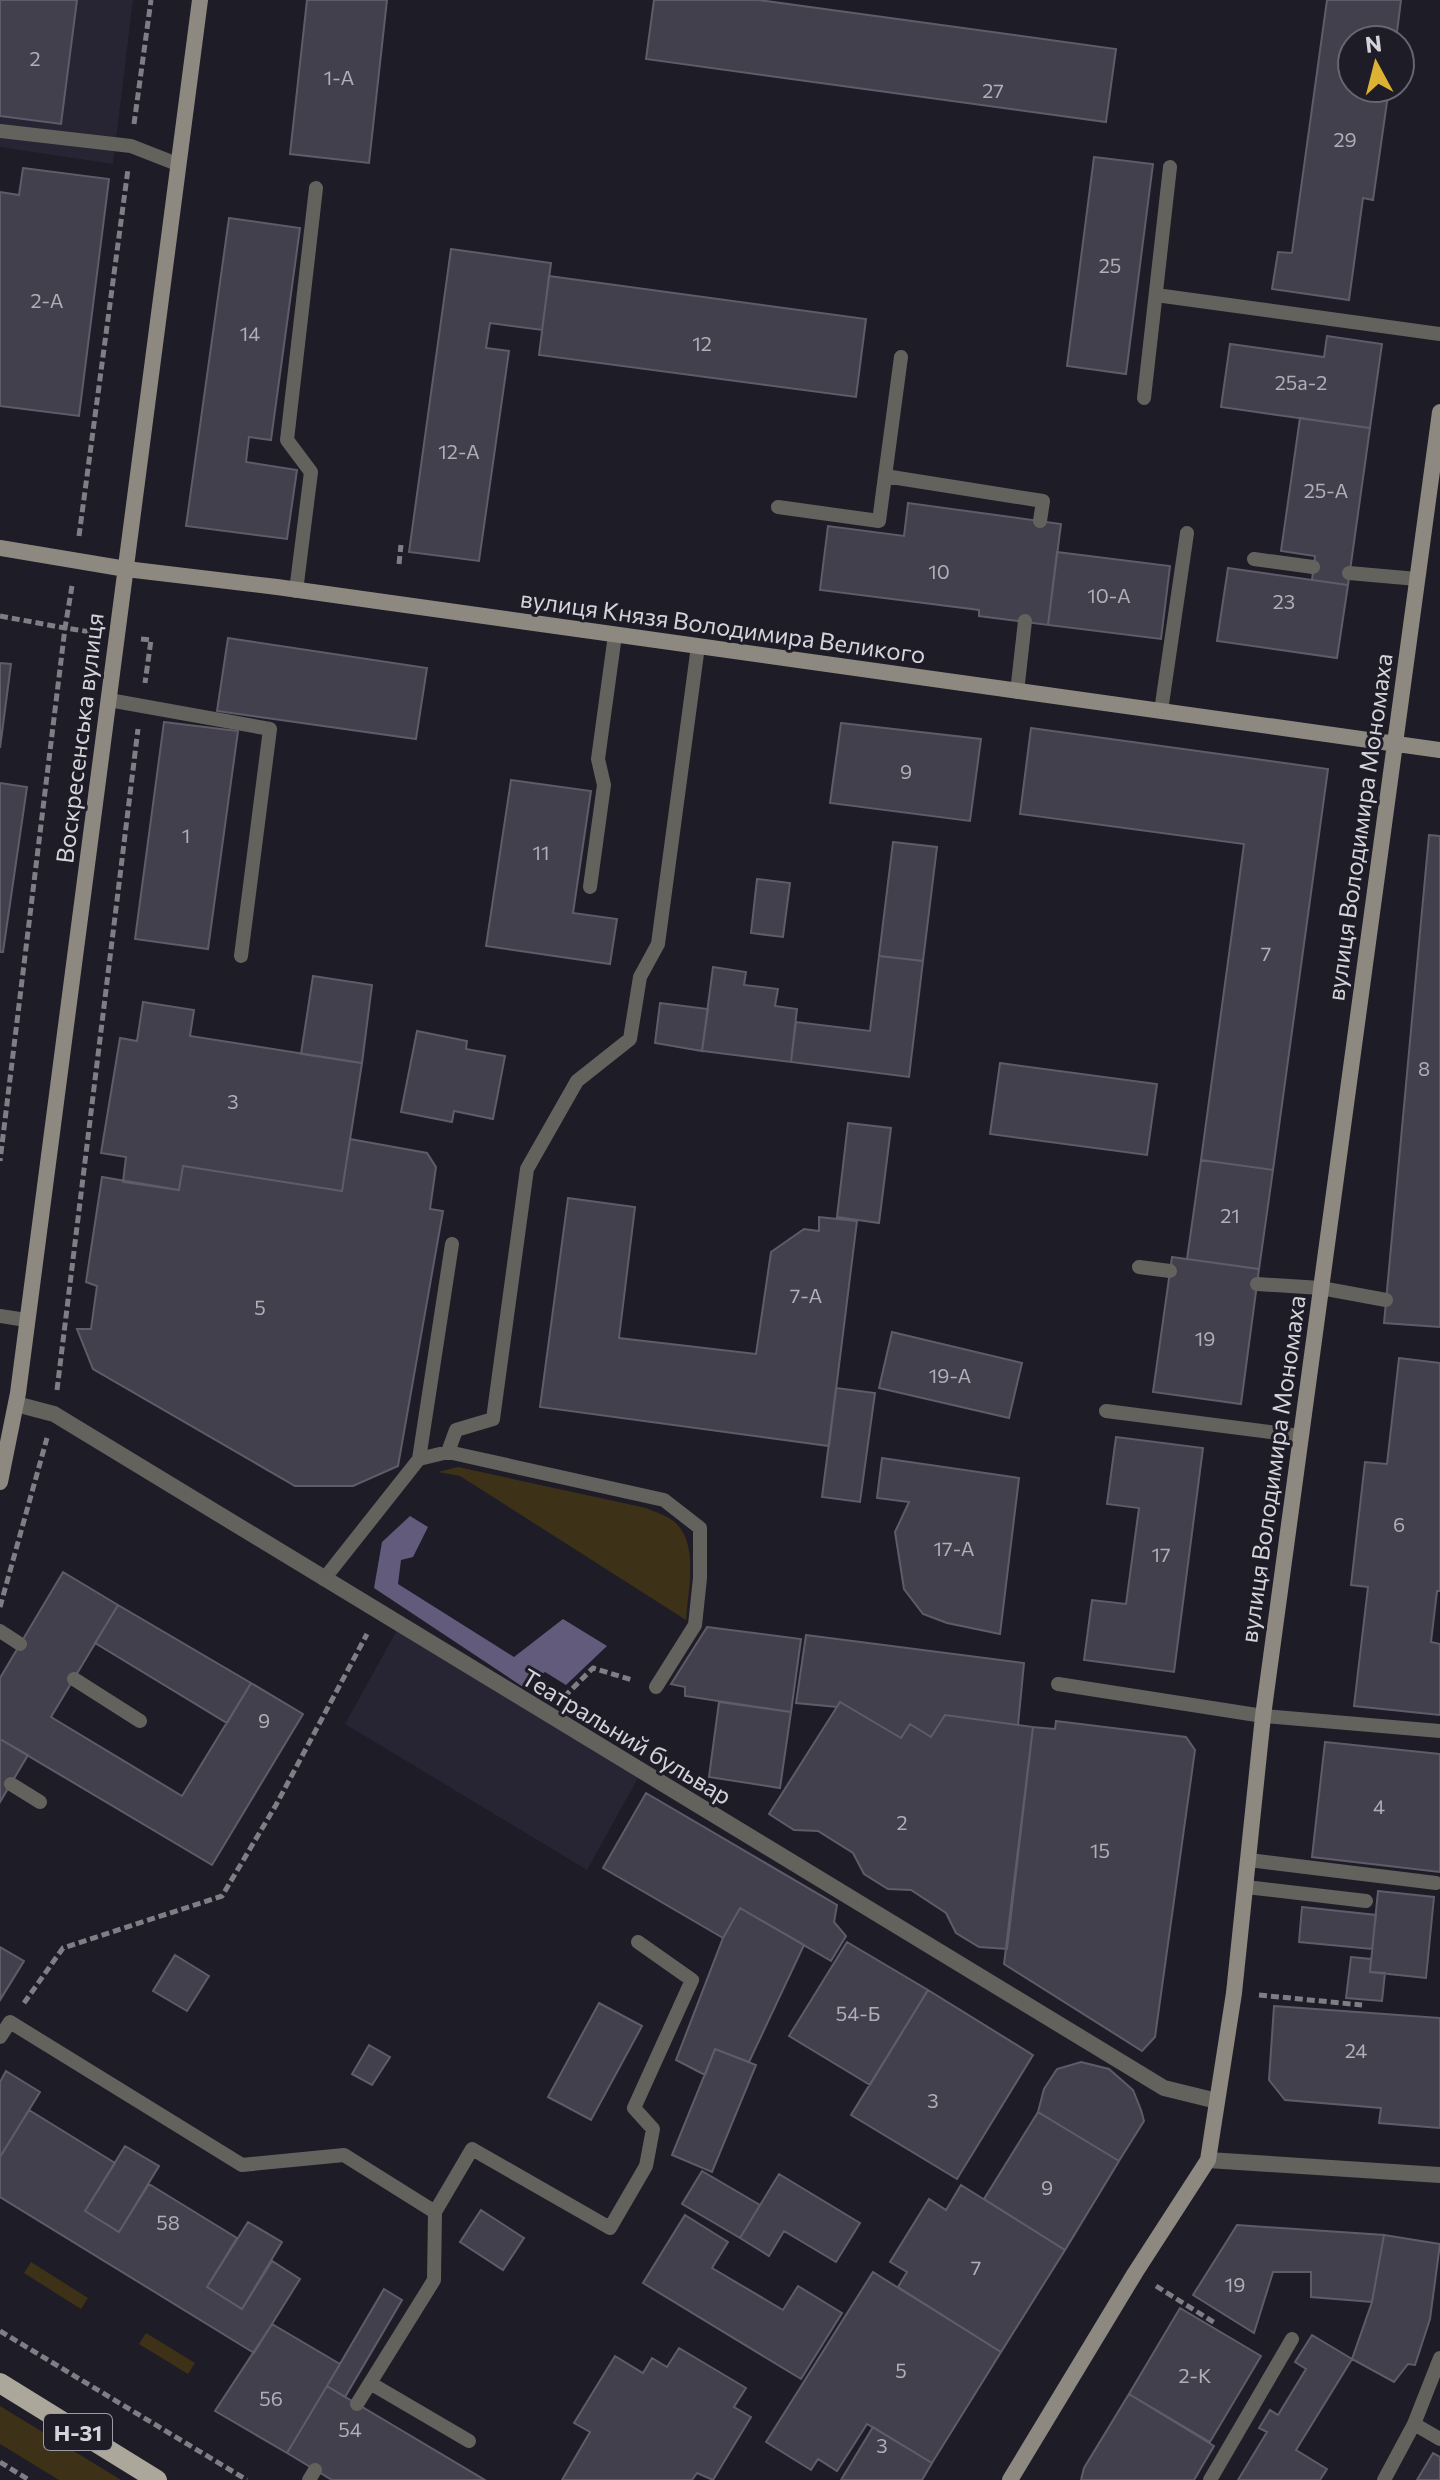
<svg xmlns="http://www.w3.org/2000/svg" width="1440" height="2480" viewBox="0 0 1440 2480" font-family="Commissioner,sans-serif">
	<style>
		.built { fill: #272434 }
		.green { fill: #3d3217 }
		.water { fill: #625b7c }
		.building { fill: #42404c; stroke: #5e5c69; stroke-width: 2 }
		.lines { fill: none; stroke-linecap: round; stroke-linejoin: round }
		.path { stroke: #7f7d86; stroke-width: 5; stroke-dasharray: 8 4; stroke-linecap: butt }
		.lane { stroke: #64625c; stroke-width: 14 }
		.street { stroke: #64625c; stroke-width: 16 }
		.secondary { stroke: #8d8980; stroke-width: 16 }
		.primary { stroke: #aca79b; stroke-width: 20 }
		.labels { text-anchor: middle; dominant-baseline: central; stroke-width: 6; stroke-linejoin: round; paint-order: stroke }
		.number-label { font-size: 20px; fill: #b0aeb6 }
		.shield { fill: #1e1c27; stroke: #9d9ca4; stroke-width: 2 }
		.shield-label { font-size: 22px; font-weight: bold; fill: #d4d3da }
		.street-label { font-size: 24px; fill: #d4d3da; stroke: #1e1c27 }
	</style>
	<rect width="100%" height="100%" fill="#1e1c27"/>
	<!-- built -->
	<path class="built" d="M0,0h133l-20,164 -113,-17z
		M397,1630l241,148 -51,92 -242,-146z"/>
	<!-- green -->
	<path class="green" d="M458,1467l188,41c7,3 16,6 23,10 32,19 19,71 17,102l-226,-144 -22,-4z
		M31,2262l57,36 -7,11 -57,-36z
		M146,2333l49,30 -7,11 -49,-30z
		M0,2406l121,74h-62l-59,-36z"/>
	<!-- water -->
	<path class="water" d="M410,1516l18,11 -15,30 -12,3 -3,24 116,73 49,-38 44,27 -41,39 -21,-13 -22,15 -149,-99 8,-46z"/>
	<!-- building -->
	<path class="building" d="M0,0h77l-16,124 -61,-8z
		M307,0h80l-18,163 -79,-9z
		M654,0h105l357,49 -10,73 -460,-63z
		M1327,0h74l-5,40h-44v48h37l-16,112 -10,-2 -14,102 -77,-11 6,-37 14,1z
		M1094,157l59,7 -27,210 -59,-8z
		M23,168l86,11 -30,237 -79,-10v-214l19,3z
		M229,218l71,10 -29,212 -22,-3 -3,25 51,8 -10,69 -101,-13z
		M451,249l100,14 -9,67 -52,-7 -4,25 23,3 -30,210 -70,-9z
		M549,276l317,43 -10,78 -317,-42z
		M1327,336l55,8 -12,84 -149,-21 9,-63 94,13z
		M1300,418l70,10 -22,157 -36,-5 3,-24 -34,-5z
		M908,503l153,21 -13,101 -69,-9v-6l-159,-20 8,-64 76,10z
		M1057,552l113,14 -9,73 -113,-14z
		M1228,568l120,17 -11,73 -120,-17z
		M228,638l199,30 -11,71 -199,-28z
		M0,663l11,1 -11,84z
		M164,722l74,9 -30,218 -73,-10z
		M841,723l140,16 -11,82 -140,-18z
		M1031,728l297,41 -55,401 -72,-10 43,-316 -224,-30z
		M511,780l80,11 -18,122 44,6 -7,45 -124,-18z
		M0,783l27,4 -24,165h-3z
		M1429,835l11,1v491l-56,-4z
		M893,842l44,5 -14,114 -44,-5z
		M757,879l33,4 -7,54 -32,-4z
		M879,956l44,5 -14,116 -118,-15 5,-40 74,9z
		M713,967l33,5 -2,13 34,4 -3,17 22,3 -6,53 -89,-11z
		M313,976l59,9 -10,78 -61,-9z
		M143,1002l51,8 -4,26 172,27 -20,128 -159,-25 -4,24 -56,-8 3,-25 -25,-4 19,-115 17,3z
		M660,1003l48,6 -6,42 -47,-8z
		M417,1031l50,10 -1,8 39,7 -12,63 -39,-8 -2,11 -51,-10z
		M1000,1063l157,21 -10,71 -157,-21z
		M848,1123l43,5 -12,95 -42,-6z
		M350,1139l77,14 9,14 -6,42 13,2 -45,255 -45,20h-58l-202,-117 -16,-40h14l6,-43 -11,-4 16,-105 77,13 4,-24 159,25z
		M1201,1160l72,10 -14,99 -72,-10z
		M568,1198l67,9 -16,131 137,16 15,-102 33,-23 15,2v-14l38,4 -28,225 -289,-39z
		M1172,1257l87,12 -18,135 -88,-12z
		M892,1332l130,31 -13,55 -130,-30z
		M1399,1358l41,5v228h-3l-6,51 9,2v71l-86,-9 14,-119 -17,-2 14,-123 22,2z
		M836,1388l39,5 -15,109 -38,-5z
		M1116,1437l87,11 -29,224 -90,-12 8,-60 34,4 13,-96 -32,-4z
		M882,1458l137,20 -19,156 -53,-11 -24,-9 -19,-25 -9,-57 14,-30 -32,-4z
		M63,1572l55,33 -67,112 131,79 69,-113 52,31 -91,151 -212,-126v-61z
		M118,1605l133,78 -24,40 -132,-80z
		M707,1627l94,12 -10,73 -106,-16v-9l-14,-3z
		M806,1635l218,28 -6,62 -73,-10 -14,22 -21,-13 -9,14 -61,-36 -3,5 -41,-4z
		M719,1702l72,10 -11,76 -71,-11z
		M840,1702l61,36 9,-14 21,13 14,-22 88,12 -26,222 -28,-2 -23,-14 -10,-20 -35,-23 -23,-1 -24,-15 -11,-21 -35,-22 -24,-1 -25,-16z
		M1056,1721l130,16 9,13 -40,287 -13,14 -138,-87 29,-237 22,2z
		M0,1739l28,16 -28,47z
		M1325,1742l115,12v118l-128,-15z
		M646,1793l191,112 -3,17 12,14 -15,25 -91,-53 -17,30 -120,-70z
		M1378,1891l56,6 -8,81 -56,-6z
		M1302,1907l74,8 -4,34 -73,-7z
		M740,1908l64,37 -55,117 -34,-13 -10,26 -29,-15 47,-122z
		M847,1942l81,48 -58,95 -81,-49z
		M0,1947l24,14 -24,39z
		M175,1955l34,21 -22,35 -34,-20z
		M1351,1957l20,2 -1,13 15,1 -3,28 -36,-3z
		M928,1990l105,65 -76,124 -106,-64z
		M599,2003l43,23 -51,94 -43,-23z
		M1274,2006l166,12v110l-61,-5 2,-15 -96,-8 -16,-20z
		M369,2045l21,12 -18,28 -20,-11z
		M715,2049l41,16 -44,107 -40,-17z
		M1081,2062l28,7 24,21 8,20 3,11 -25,40 -81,-49 6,-23 13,-20z
		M6,2071l34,21 -40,65v-75z
		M29,2110l86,53 -30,48 34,21 30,-48 88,54 -30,49 35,22 30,-48 28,18 -46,74 -254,-156v-40z
		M1038,2112l81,49 -54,89 -81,-51z
		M125,2146l34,20 -40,66 -34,-21z
		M702,2171l58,34 -20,33 -58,-34z
		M779,2174l81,49 -24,39 -52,-31 -15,25 -29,-18z
		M961,2185l104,65 -64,102 -103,-65 9,-15 -17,-10 39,-63 17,11z
		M481,2210l43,28 -21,32 -43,-28z
		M685,2215l43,27 -16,26 71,42 15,-24 44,27 -41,66 -158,-96z
		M248,2222l34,20 -40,67 -35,-22z
		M1237,2225l147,10 -12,67 -61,-5v-25h-38l-19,61 -61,-38z
		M1384,2235l56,9 -10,75 -15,46 -7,-1 -14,18 -42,-23 20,-57z
		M873,2272l128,80 -69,111 -65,-39 -30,47 -19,-12 -7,11 -45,-28z
		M384,2289l18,11 -57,97 -18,-11z
		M1180,2308l81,48 -51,86 -81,-48z
		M272,2324l68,40 -53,89 -72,-42z
		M1312,2335l40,24 -56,91 31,19 -7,11h-82l29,-48 -8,-4 11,-18 8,5 28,-46 -11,-7z
		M679,2348l67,40 -12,19 17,10 -38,63 -16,-7 -5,7h-130l28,-48 -16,-9 41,-67 28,17 9,-15 15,9z
		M327,2386l158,94h-153l-45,-27z
		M1129,2394l85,52 -20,34h-113l3,-12z
		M873,2427l59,36 -10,17h-81z
		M1433,2453l7,4v23h-23z"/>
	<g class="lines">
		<!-- path -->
		<path class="path" d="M134,124l17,-124
			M79,536l49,-367
			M399,564l2,-19
			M72,586l-7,42 26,4
			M0,616l65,12 -65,533
			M141,639l10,1 -6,43
			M57,1390l81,-661
			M0,1607l47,-169
			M564,1697l29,-29 39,12
			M1259,1995l103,10
			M24,2003l39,-55 159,-52 54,-91 91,-171
			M1156,2286l59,37
			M0,2331l247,149
			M0,2462l29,18"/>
		<!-- lane -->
		<path class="lane" d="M0,131l131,15 46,18
			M1156,295l284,39
			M1144,398l26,-231
			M885,476l158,25 -3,20
			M778,507l101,14 22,-164
			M1254,559l59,8
			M1349,573l68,6
			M296,591l15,-119 -24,-32 29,-252
			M1017,692l8,-71
			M109,700l161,29 -29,227
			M1161,711l26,-178
			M590,887l14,-102 -6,-26 17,-124
			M1139,1267l31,4
			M1257,1284l64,4 65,12
			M0,1316l26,4
			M1106,1411l195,25
			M448,1452l8,-22 37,-11 34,-250 50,-88 53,-42 10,-62 18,-33 40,-298
			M419,1459l33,-215
			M324,1579l95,-120 29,-7 216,48 36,28v50l-5,47 -39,62
			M0,1631l20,13
			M74,1679l66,42
			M1058,1684l205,32 177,15
			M11,1784l29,18
			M1249,1860l187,23
			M1246,1887l120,14
			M0,2037l10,-15 232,143 102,-10 91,57 -1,68 -77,124
			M435,2212l37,-63 138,79 36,-62 7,-37 -19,-21 58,-128 -54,-38
			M370,2383l99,58
			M1414,2424l26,15
			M309,2480l6,-10
			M1210,2480l82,-141
			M1384,2480l30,-56 26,-66"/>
		<!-- street -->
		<path class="street" d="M16,1404l38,10 1110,674 53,13
			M1208,2160l232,15"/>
		<!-- secondary -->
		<path class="secondary" d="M0,548l126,21 151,18 1163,163
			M0,1482l18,-89 182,-1393
			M1010,2480l125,-207 73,-113 26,-167 29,-277 177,-1304"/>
		<!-- primary -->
		<path class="primary" d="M0,2383l157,97"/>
	</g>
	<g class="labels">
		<!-- number labels -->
		<g class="number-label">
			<text x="35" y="58">2</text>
			<text x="339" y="77">1-А</text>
			<text x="993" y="90">27</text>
			<text x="1345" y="139">29</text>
			<text x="1110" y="265">25</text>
			<text x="47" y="300">2-А</text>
			<text x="250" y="333">14</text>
			<text x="702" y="343">12</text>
			<text x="1301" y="382">25а-2</text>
			<text x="459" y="451">12-А</text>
			<text x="1326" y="490">25-А</text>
			<text x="939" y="571">10</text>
			<text x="1109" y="595">10-А</text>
			<text x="1284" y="601">23</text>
			<text x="906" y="771">9</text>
			<text x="186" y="835">1</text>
			<text x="541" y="852">11</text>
			<text x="1266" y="953">7</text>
			<text x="1424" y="1068">8</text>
			<text x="233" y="1101">3</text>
			<text x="1230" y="1215">21</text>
			<text x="806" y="1295">7-А</text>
			<text x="260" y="1307">5</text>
			<text x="1205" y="1338">19</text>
			<text x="950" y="1375">19-А</text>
			<text x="1399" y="1524">6</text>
			<text x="954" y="1548">17-А</text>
			<text x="1161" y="1554">17</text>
			<text x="264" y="1720">9</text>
			<text x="1379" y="1806">4</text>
			<text x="902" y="1822">2</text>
			<text x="1100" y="1850">15</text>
			<text x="858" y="2013">54-Б</text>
			<text x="1356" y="2050">24</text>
			<text x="933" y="2100">3</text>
			<text x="1047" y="2187">9</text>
			<text x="168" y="2222">58</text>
			<text x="976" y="2267">7</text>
			<text x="1235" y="2284">19</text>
			<text x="901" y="2370">5</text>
			<text x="1195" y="2375">2-К</text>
			<text x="271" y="2398">56</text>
			<text x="350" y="2429">54</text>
			<text x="882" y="2445">3</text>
		</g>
		<!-- shield labels -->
		<rect class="shield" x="44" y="2414" width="68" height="36" rx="6"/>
		<g class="shield-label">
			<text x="78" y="2432">Н-31</text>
		</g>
		<!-- street labels -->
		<g class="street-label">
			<text transform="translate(723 626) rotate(8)">вулиця Князя Володимира Великого</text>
			<text transform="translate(79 738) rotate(-83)">Воскресенська вулиця</text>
			<text transform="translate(1359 827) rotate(-82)">вулиця Володимира Мономаха</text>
			<text transform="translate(1272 1469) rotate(-82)">вулиця Володимира Мономаха</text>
			<text transform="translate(627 1736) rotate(31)">Театральний бульвар</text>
		</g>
	</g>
	<!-- north arrow -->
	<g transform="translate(1376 64) rotate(353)"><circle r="38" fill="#1e1c27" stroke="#67656f" stroke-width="2"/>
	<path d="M0-6L14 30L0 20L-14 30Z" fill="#ddb133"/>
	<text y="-12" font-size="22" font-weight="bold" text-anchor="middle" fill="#d4d3da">N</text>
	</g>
</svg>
